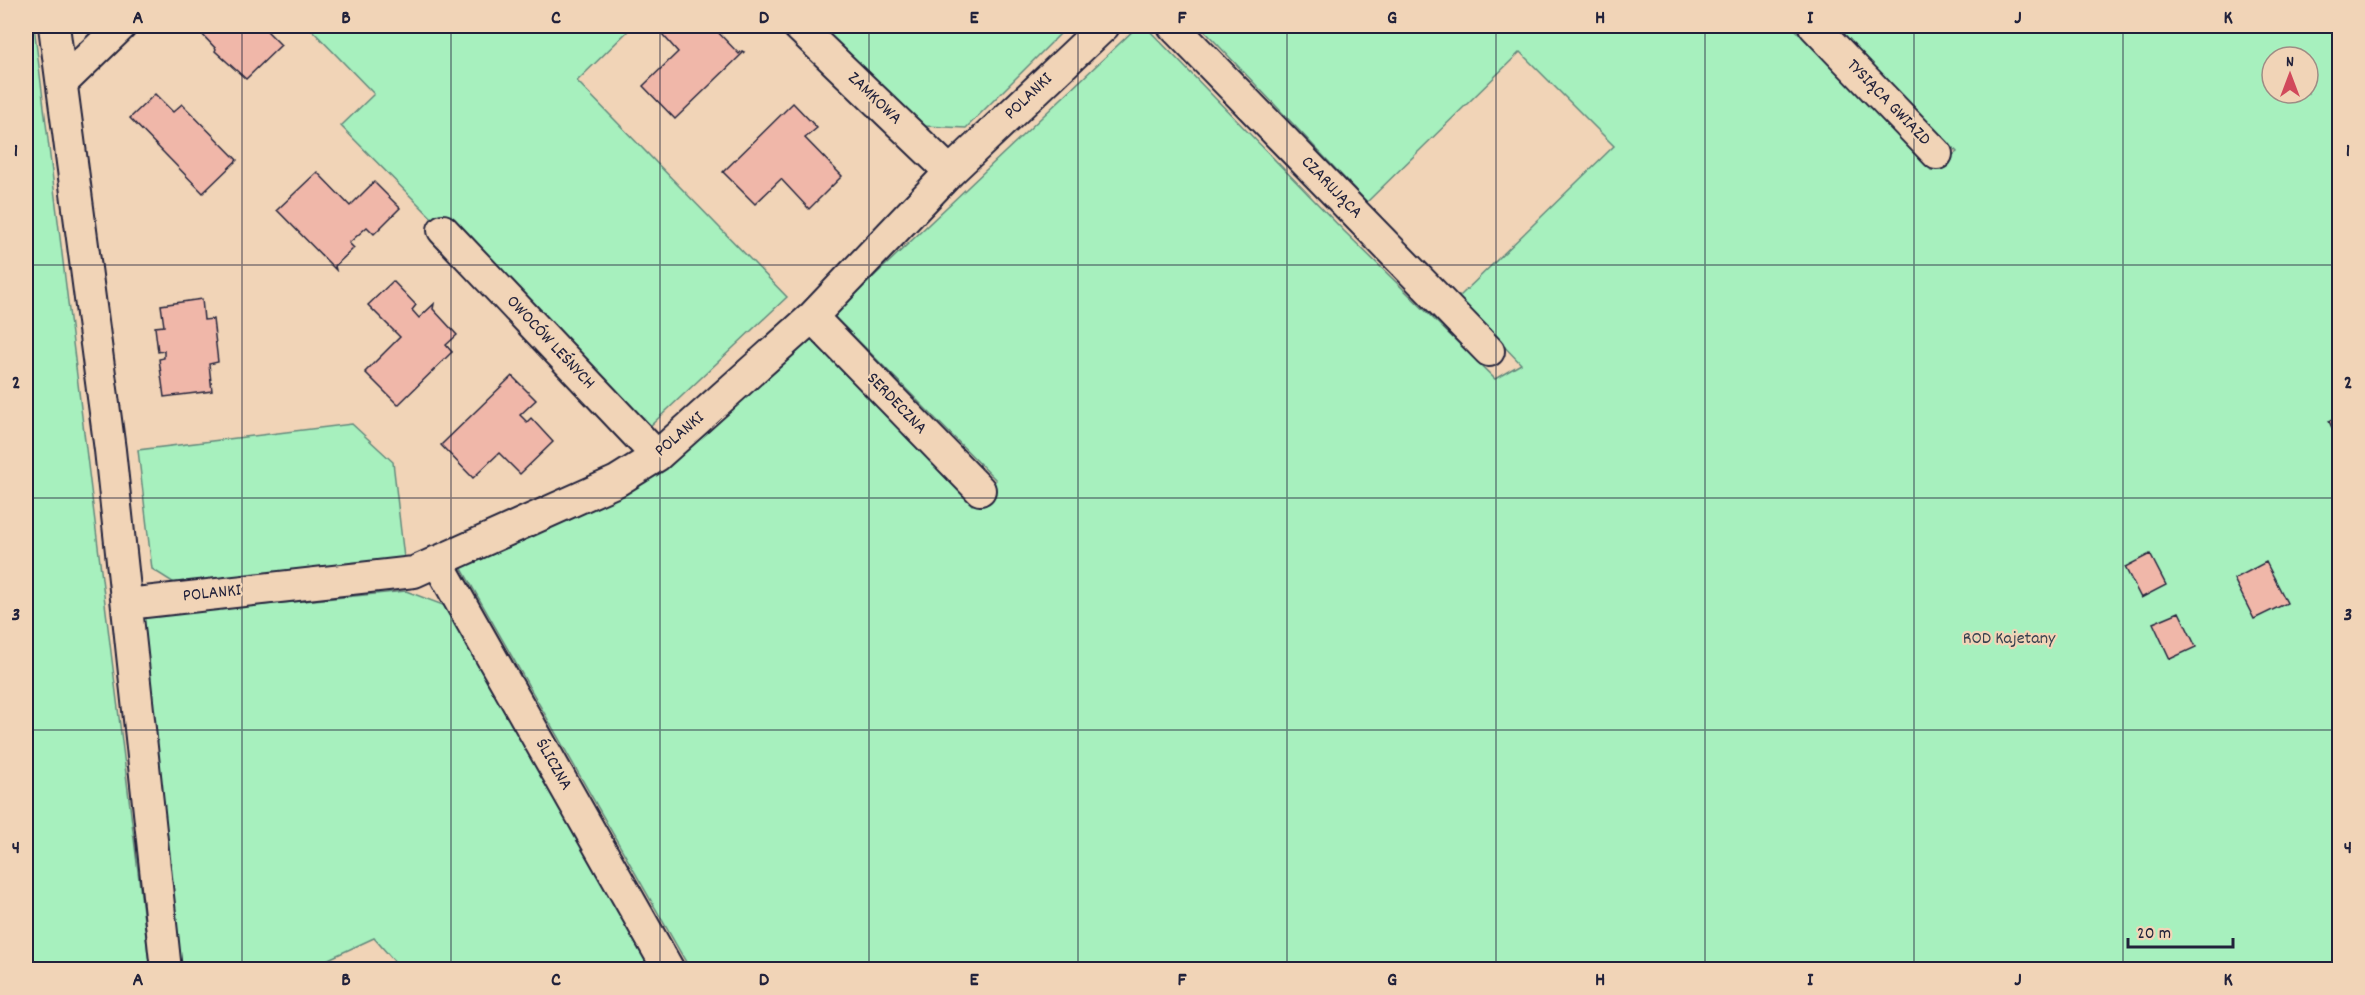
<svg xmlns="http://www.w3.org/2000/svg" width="2365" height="995" viewBox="0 0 2365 995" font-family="Dekko,sans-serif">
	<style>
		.green { fill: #a7f0be; stroke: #64897c; stroke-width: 1.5; fill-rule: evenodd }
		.building { fill: #f0b7a9; stroke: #22223b; stroke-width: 1.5 }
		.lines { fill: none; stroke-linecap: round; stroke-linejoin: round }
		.minor-casing { stroke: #22223b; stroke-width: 34 }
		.minor { stroke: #f1d4b7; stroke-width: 30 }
		.grid { fill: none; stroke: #22223b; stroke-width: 1.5; stroke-opacity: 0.55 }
		.labels { text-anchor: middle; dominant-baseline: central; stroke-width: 4.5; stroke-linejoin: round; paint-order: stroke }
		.street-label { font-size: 18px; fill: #22223b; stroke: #f1d4b7 }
		.park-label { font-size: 18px; fill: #36414f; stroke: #f1d4b7 }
		.neatline { fill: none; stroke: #22223b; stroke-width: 2 }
		.grid-label { font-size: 20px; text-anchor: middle; font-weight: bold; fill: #22223b }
	</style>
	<rect width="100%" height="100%" fill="#f1d4b7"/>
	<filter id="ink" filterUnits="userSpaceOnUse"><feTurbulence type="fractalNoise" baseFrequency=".0167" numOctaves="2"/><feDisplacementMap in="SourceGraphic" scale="12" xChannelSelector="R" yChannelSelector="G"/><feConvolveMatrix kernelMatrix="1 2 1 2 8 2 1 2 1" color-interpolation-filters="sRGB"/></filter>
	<g filter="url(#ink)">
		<!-- green -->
		<path class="green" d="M26,26h8l116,943h-124z
			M308,26h325l-56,55 210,216 -139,131 -200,-207 -15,-2 -92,-93 33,-32z
			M818,26h250l-102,102 -41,-2z
			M1138,26h7l199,205 151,148 26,-15 -63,-66 156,-152 -94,-94 -153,150 -167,-176h592l140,145 25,-19 -123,-126h505v943h-1649l-229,-402 178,-83 170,-147 163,168 24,-25 -163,-165zM2272,57h36v36h-36z
			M352,424l41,38 11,96 -225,28 -27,-17 -14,-119z
			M406,591l45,17 201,361h-251l-27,-31 -67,31h-128l-40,-352z"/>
		<!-- building -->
		<path class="building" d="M207,26h55l19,19 -35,34 -31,-28 1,-2 -16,-17z
			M655,26h35l7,7 8,-7h7l27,28 3,-3 2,1 -69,67 -32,-33 35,-34z
			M155,94l18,18 9,-8 55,56 -34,33 -73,-75z
			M793,103l24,25 -12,10 37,38 -33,33 -28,-30 -26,25 -32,-32z
			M317,172l33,34 24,-24 26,26 -26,26 -7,-7 -18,16 5,5 -19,18 1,4 -59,-60z
			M393,281l23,24 -4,5 7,8 15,-14 -1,5 24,26 -11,10 6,7 -54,53 -33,-33 35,-35 -32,-32z
			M202,299l2,21 9,-1 5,43 -9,2 3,27 -48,6 -5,-38 5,-1v-7l-6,1 -3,-25 9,-1 -3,-21z
			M512,376l24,24 -16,15 7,7 4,-4 22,24 -33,32 -21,-21 -26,25 -32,-33z
			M2340,416v29l-11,-24z
			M2150,554l16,31 -25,13 -16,-31z
			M2266,562l21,41 -33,16 -20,-40z
			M2179,612l17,35 -26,12 -17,-36z"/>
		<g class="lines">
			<!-- minor casing -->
			<g class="minor-casing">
				<path id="minor" d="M54,26l56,424 56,520
					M798,26l152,146
					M1173,26l316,325
					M1814,26l123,128
					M62,83l59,-57
					M443,230l214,226
					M812,317l168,173
					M437,561l232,409
					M127,604l287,-32 203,-91 40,-25 155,-139 138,-145 154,-146"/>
			</g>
			<!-- minor -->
			<use href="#minor" class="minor"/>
		</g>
	</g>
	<!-- grid -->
	<path class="grid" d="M242,26v944M451,26v944M660,26v944M869,26v944M1078,26v944M1287,26v944M1496,26v944M1705,26v944M1914,26v944M2123,26v944M26,265h2314M26,498h2314M26,730h2314"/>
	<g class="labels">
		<!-- street labels -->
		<g class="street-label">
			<text transform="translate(1029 97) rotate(-44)">POLANKI</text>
			<text transform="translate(874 99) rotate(44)">ZAMKOWA</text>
			<text transform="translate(1888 103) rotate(46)">TYSIĄCA GWIAZD</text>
			<text transform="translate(1331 188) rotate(46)">CZARUJĄCA</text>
			<text transform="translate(550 343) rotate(47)">OWOCÓW LEŚNYCH</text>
			<text transform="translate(896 404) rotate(46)">SERDECZNA</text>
			<text transform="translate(680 435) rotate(-41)">POLANKI</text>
			<text transform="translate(212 594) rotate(-6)">POLANKI</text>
			<text transform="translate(553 765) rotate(60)">ŚLICZNA</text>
		</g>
		<!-- park labels -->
		<g class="park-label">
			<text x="2009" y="639">ROD Kajetany</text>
		</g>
	</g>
	<!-- margin -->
	<rect width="2365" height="995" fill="none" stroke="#f1d4b7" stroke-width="66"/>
	<!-- north arrow -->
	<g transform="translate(2290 75)"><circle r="28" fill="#f1d4b7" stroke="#9e8d85" stroke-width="1.5"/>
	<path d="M0-4.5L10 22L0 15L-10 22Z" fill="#d1495b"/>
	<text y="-9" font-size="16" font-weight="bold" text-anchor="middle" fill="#22223b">N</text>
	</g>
	<!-- scale -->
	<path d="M2128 938v9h105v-9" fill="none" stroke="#22223b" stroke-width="3"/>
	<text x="2137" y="938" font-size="18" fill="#22223b" stroke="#f1d4b7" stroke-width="4.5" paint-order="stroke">20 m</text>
	<rect x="33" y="33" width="2299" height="929" class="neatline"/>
	<g class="grid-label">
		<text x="138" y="23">A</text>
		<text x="346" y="23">B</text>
		<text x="556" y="23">C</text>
		<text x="764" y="23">D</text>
		<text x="974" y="23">E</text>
		<text x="1182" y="23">F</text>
		<text x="1392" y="23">G</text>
		<text x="1600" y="23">H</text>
		<text x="1810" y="23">I</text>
		<text x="2018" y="23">J</text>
		<text x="2228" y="23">K</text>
		<text x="16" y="156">1</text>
		<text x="2348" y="156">1</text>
		<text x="16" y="388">2</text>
		<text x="2348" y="388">2</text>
		<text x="16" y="620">3</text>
		<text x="2348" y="620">3</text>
		<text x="16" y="853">4</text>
		<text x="2348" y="853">4</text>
		<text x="138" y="985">A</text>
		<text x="346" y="985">B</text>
		<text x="556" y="985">C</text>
		<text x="764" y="985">D</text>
		<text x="974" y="985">E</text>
		<text x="1182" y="985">F</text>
		<text x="1392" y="985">G</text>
		<text x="1600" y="985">H</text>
		<text x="1810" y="985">I</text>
		<text x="2018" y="985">J</text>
		<text x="2228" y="985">K</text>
	</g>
</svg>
